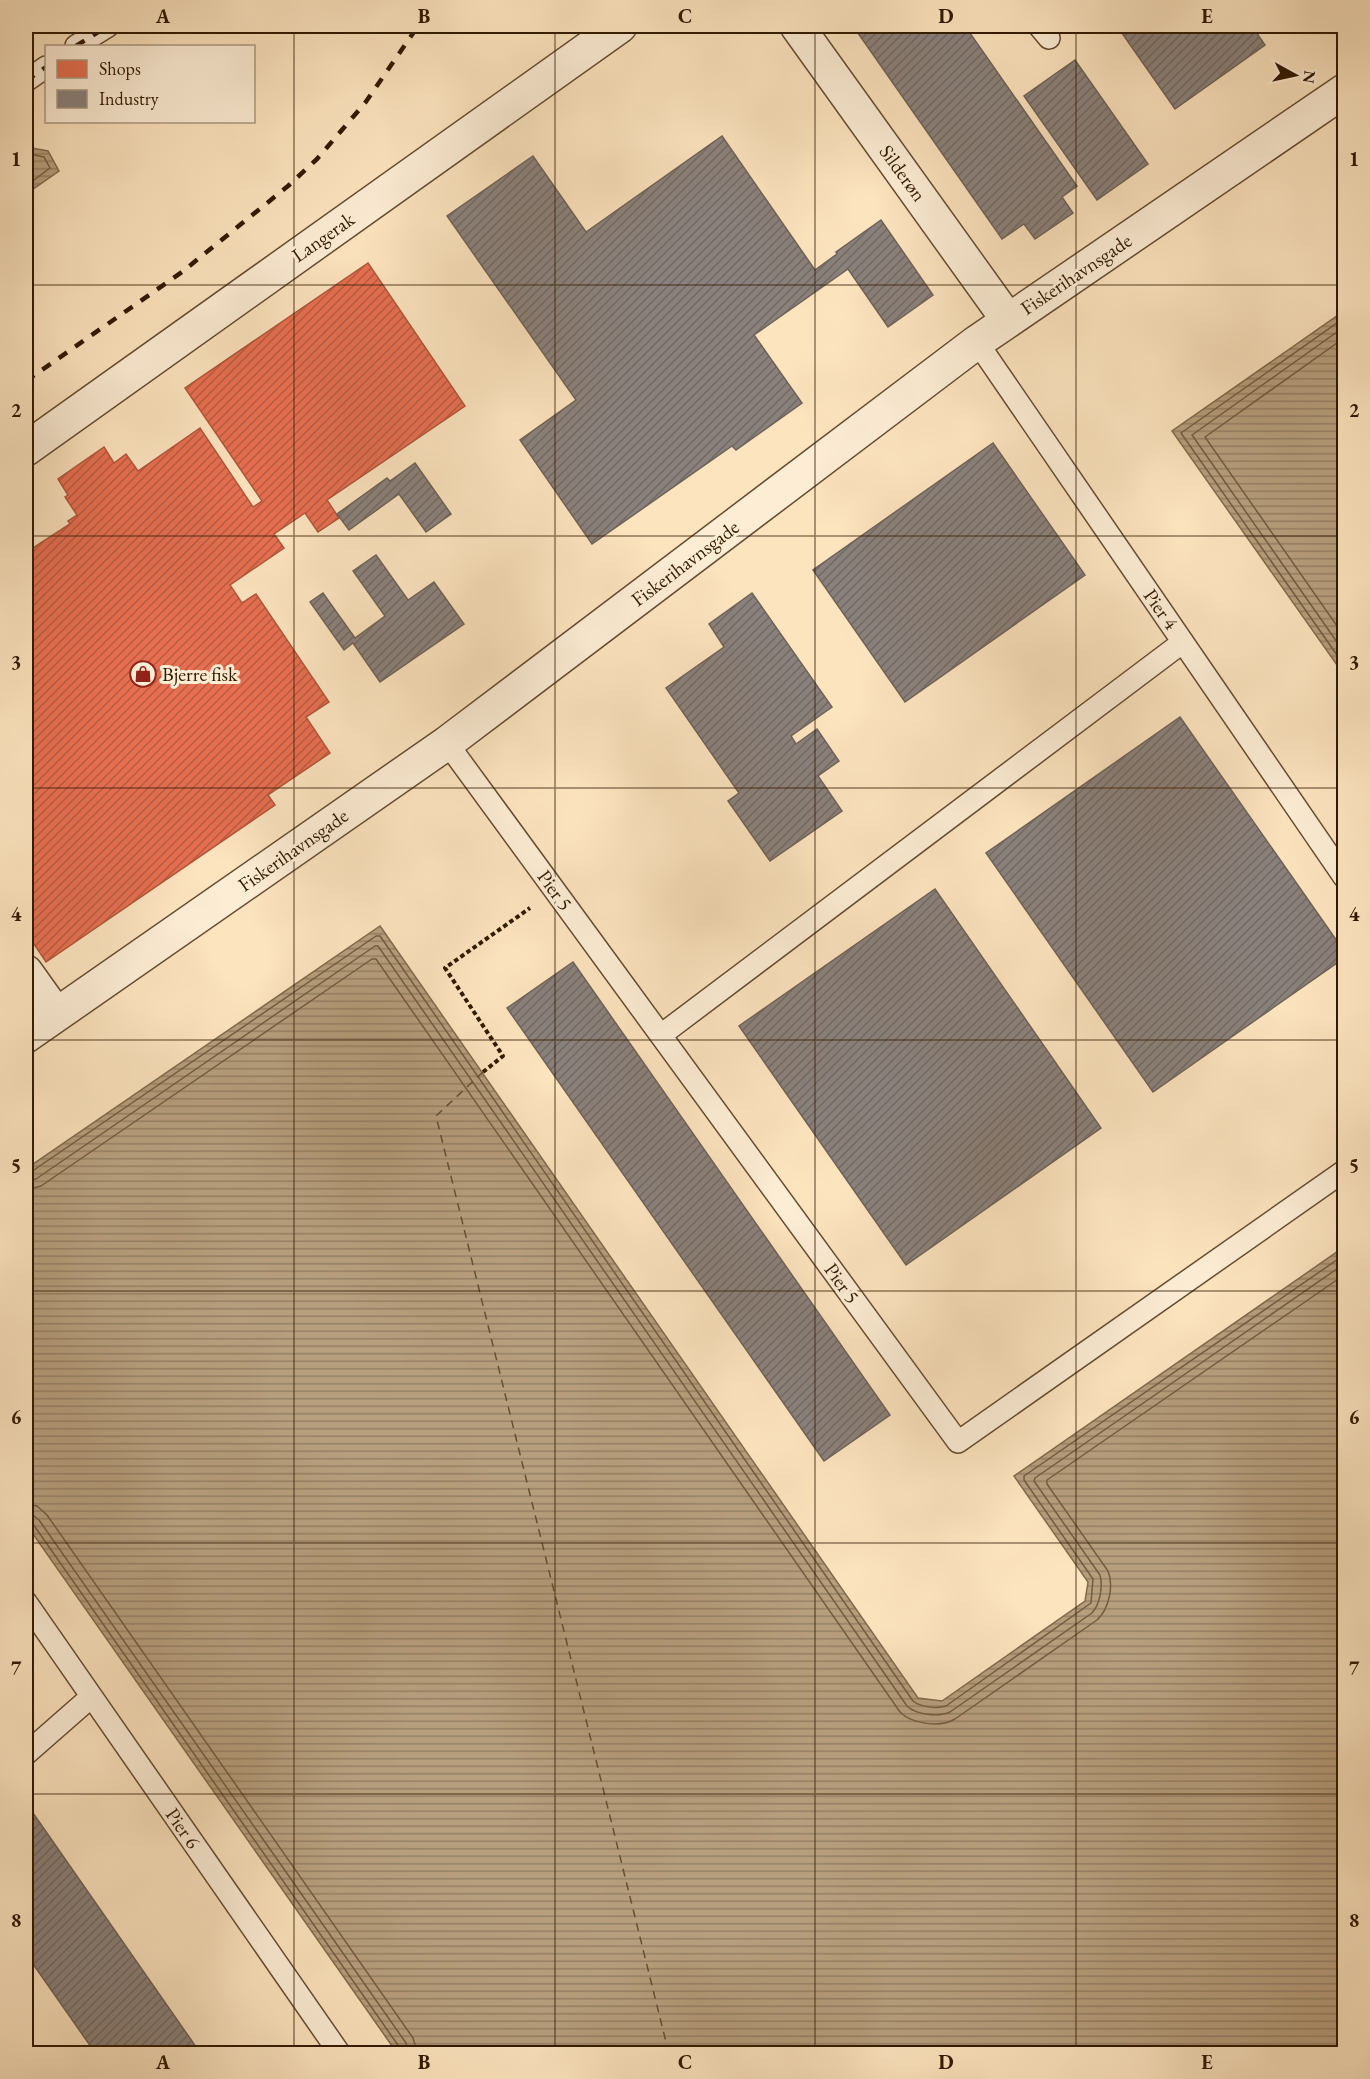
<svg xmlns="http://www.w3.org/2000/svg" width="1370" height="2079" viewBox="0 0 1370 2079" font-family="'EB Garamond',serif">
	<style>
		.water { fill: url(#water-rules); stroke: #816a4c; stroke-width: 1.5 }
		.shops { fill: url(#shops-hatch); stroke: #b05639; stroke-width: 1.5 }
		.industry { fill: url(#industry-hatch); stroke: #6f6257; stroke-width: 1.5 }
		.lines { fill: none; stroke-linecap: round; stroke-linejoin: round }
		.shore { stroke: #745c3f; stroke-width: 1.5 }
		.ferry { stroke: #674f32; stroke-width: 1.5; stroke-dasharray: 8 6; stroke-linecap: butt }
		.lane-casing { stroke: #644c30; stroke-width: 24 }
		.street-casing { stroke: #644c30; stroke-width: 36 }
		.path { stroke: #311a00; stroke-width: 4; stroke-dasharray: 4.5 3; stroke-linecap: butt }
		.lane { stroke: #fdedd5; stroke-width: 21 }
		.street { stroke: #fdedd5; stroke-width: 33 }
		.rail { stroke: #311a00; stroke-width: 4.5; stroke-dasharray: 10 10; stroke-linecap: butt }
		.grid { fill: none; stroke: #311a00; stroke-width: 1.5; stroke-opacity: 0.55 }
		.labels { text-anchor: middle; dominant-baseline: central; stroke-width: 6; stroke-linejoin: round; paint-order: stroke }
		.street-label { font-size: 20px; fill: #311a00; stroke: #fdedd5 }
		.poi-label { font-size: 20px; fill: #311a00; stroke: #fdedd5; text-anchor: start }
		.neatline { fill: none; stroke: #311a00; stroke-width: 2 }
		.grid-label { font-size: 20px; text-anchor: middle; font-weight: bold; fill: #311a00 }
	</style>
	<defs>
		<pattern id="water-rules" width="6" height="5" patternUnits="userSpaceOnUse" patternTransform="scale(1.5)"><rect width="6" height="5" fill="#b79f7e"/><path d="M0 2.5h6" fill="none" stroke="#958165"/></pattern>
		<pattern id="shops-hatch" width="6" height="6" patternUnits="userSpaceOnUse" patternTransform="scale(1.5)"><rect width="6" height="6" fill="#e76f51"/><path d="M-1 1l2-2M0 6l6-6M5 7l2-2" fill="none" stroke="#bc5a41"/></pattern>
		<pattern id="industry-hatch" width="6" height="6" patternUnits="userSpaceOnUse" patternTransform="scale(1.5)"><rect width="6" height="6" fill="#8a817c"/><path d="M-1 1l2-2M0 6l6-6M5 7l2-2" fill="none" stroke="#716963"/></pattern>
	</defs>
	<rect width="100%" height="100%" fill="#fce4bf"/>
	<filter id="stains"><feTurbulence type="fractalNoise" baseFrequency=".00333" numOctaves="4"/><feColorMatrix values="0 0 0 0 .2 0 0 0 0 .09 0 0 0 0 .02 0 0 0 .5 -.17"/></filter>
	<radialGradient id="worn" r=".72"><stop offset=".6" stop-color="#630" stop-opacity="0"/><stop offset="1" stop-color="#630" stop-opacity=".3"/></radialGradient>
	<!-- water -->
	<path class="water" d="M26,147l22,4 11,20 -33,23z
		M1344,311v364l-172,-244z
		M380,926l538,772 24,3 143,-100 3,-19 -74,-106 330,-229v806h-947l-371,-529v-355z"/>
	<!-- shops -->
	<path class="shops" d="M368,263l97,143 -138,94 12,18 -21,14 -13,-19 -31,21 10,14 -54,37 12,18 14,-9 73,108 -23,15 24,36 -62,42 7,10 -229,157 -20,-30v-396l7,12 37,-24 -2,-3 9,-6 -12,-18 3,-2 -10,-16 46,-32 10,16 12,-9 12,17 62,-43 53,79 9,-6 -77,-113z"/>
	<!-- industry -->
	<path class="industry" d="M853,26h112l112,160 -15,11 11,16 -38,26 -11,-15 -22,15z
		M1117,26h135l13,19 -90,64z
		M1075,60l73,104 -51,36 -73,-104z
		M722,136l93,134 22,-16 -1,-2 45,-32 52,75 -45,32 -40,-58 -94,66 48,68 -66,47 -4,-4 -140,98 -72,-104 56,-40 -129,-184 86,-60 53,76z
		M993,443l92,132 -180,127 -92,-132z
		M415,463l36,51 -25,18 -27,-38 -50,36 -12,-16 50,-36 3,3z
		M376,555l32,45 26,-18 30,42 -84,58 -27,-39 -9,7 -34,-48 13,-9 32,45 30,-22 -32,-45z
		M752,593l80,114 -41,29 5,8 21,-15 22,32 -21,15 24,35 -72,50 -42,-60 11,-8 -73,-105 58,-41 -15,-23z
		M1180,717l164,234v7l-191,134 -167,-239z
		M935,889l166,239 -195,137 -167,-239z
		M573,962l317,453 -66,46 -317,-453z
		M26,1803l175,251h-105l-70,-100z"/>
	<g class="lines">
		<!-- shore -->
		<path class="shore" d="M26,153l18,4 6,11 -24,18
			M1344,318l-163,115 163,232
			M1344,327l-152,108 152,217
			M1344,338l-139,99 139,199
			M26,1174l5,-2 345,-236h4l533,765c7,6 24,8 33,5l145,-103 2,-24 -69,-99v-4l320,-221
			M26,1181l10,-2 339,-233h3l529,760c9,9 32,11 43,6l142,-99c8,-9 11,-26 8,-38l-66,-94 1,-3 309,-214
			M26,1190l15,-4 331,-227h4l524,753c12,12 40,16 55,7l142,-99c12,-11 17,-34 11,-49l-61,-87v-4l297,-205
			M26,1504l11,2 10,9 366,523 5,16
			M26,1513l7,2 6,5 367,523 3,11
			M26,1521l7,3 367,524 1,6"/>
		<!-- ferry -->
		<path class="ferry" d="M483,1072l-47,44 233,938"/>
		<!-- lane casing -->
		<g class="lane-casing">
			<path id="lane" d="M1039,26l10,12
				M76,46l32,-20
				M26,81l20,-14
				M977,342l367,535
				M447,743l511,699 386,-271
				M661,1035l522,-393
				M26,1602l314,452
				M26,1754l65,-57"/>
		</g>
		<!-- street casing -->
		<g class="street-casing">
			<path id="street" d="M797,26l211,294
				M26,449l594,-423
				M26,972l30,42
				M26,1036l421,-293 530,-401 367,-251"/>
		</g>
		<!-- path -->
		<path class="path" d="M483,1072l20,-16 -58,-88 85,-60"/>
		<!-- lane -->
		<use href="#lane" class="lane"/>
		<!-- street -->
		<use href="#street" class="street"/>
		<!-- rail -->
		<path class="rail" d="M76,46l32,-20
			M26,81l20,-14
			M26,381l156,-109 106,-86 29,-27 48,-56 53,-77"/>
	</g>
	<!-- grid -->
	<path class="grid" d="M294,26v2028M555,26v2028M815,26v2028M1076,26v2028M26,285h1318M26,536h1318M26,788h1318M26,1040h1318M26,1291h1318M26,1543h1318M26,1794h1318"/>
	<!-- icons -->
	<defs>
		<g id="shop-ring" transform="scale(1.35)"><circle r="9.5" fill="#fdedd5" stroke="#8f2418" stroke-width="1.5"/><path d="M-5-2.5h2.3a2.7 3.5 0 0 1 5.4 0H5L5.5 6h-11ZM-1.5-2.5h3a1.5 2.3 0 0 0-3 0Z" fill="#8f2418"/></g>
	</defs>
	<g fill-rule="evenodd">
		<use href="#shop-ring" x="143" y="674"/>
	</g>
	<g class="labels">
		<!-- street labels -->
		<g class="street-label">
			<text transform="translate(903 173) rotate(54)">Silderøn</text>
			<text transform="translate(323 237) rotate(-35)">Langerak</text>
			<text transform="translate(1076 274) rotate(-34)">Fiskerihavnsgade</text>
			<text transform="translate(685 563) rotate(-37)">Fiskerihavnsgade</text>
			<text transform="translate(1161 609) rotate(55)">Pier 4</text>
			<text transform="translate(293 850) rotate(-35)">Fiskerihavnsgade</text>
			<text transform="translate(555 890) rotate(54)">Pier 5</text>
			<text transform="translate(842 1283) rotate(54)">Pier 5</text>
			<text transform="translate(183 1828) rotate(55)">Pier 6</text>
		</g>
		<!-- poi labels -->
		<g class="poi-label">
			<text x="162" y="674">Bjerre fisk</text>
		</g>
	</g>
	<!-- margin -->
	<rect width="1370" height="2079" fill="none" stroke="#fce4bf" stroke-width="66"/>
	<!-- legend -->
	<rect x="45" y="45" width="210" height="78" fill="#fdedd5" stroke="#ab9980" stroke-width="1.5"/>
	<rect x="57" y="60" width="30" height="18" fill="#e76f51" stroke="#ab9980" stroke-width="1.5"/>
	<text x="99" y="75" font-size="18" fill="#311a00">Shops</text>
	<rect x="57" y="90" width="30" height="18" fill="#8a817c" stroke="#ab9980" stroke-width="1.5"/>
	<text x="99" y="105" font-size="18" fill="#311a00">Industry</text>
	<!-- north arrow -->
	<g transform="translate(1295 75) rotate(98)" stroke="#fdedd5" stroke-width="4.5" paint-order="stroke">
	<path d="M0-4.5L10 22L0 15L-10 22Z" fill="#311a00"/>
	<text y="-9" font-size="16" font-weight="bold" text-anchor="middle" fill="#311a00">N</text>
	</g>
	<rect x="33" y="33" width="1304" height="2013" class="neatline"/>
	<g class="grid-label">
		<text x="163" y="23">A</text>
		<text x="424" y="23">B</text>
		<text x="685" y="23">C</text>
		<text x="946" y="23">D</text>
		<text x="1207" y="23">E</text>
		<text x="16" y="166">1</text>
		<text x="1354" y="166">1</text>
		<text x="16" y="417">2</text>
		<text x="1354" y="417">2</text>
		<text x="16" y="669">3</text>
		<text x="1354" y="669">3</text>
		<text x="16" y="921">4</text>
		<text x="1354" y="921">4</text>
		<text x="16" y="1172">5</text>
		<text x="1354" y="1172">5</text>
		<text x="16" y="1424">6</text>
		<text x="1354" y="1424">6</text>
		<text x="16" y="1675">7</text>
		<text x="1354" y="1675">7</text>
		<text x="16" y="1927">8</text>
		<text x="1354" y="1927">8</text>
		<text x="163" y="2069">A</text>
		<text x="424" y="2069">B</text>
		<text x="685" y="2069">C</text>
		<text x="946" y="2069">D</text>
		<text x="1207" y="2069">E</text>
	</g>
	<rect width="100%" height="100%" filter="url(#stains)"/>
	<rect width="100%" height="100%" fill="url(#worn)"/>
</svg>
